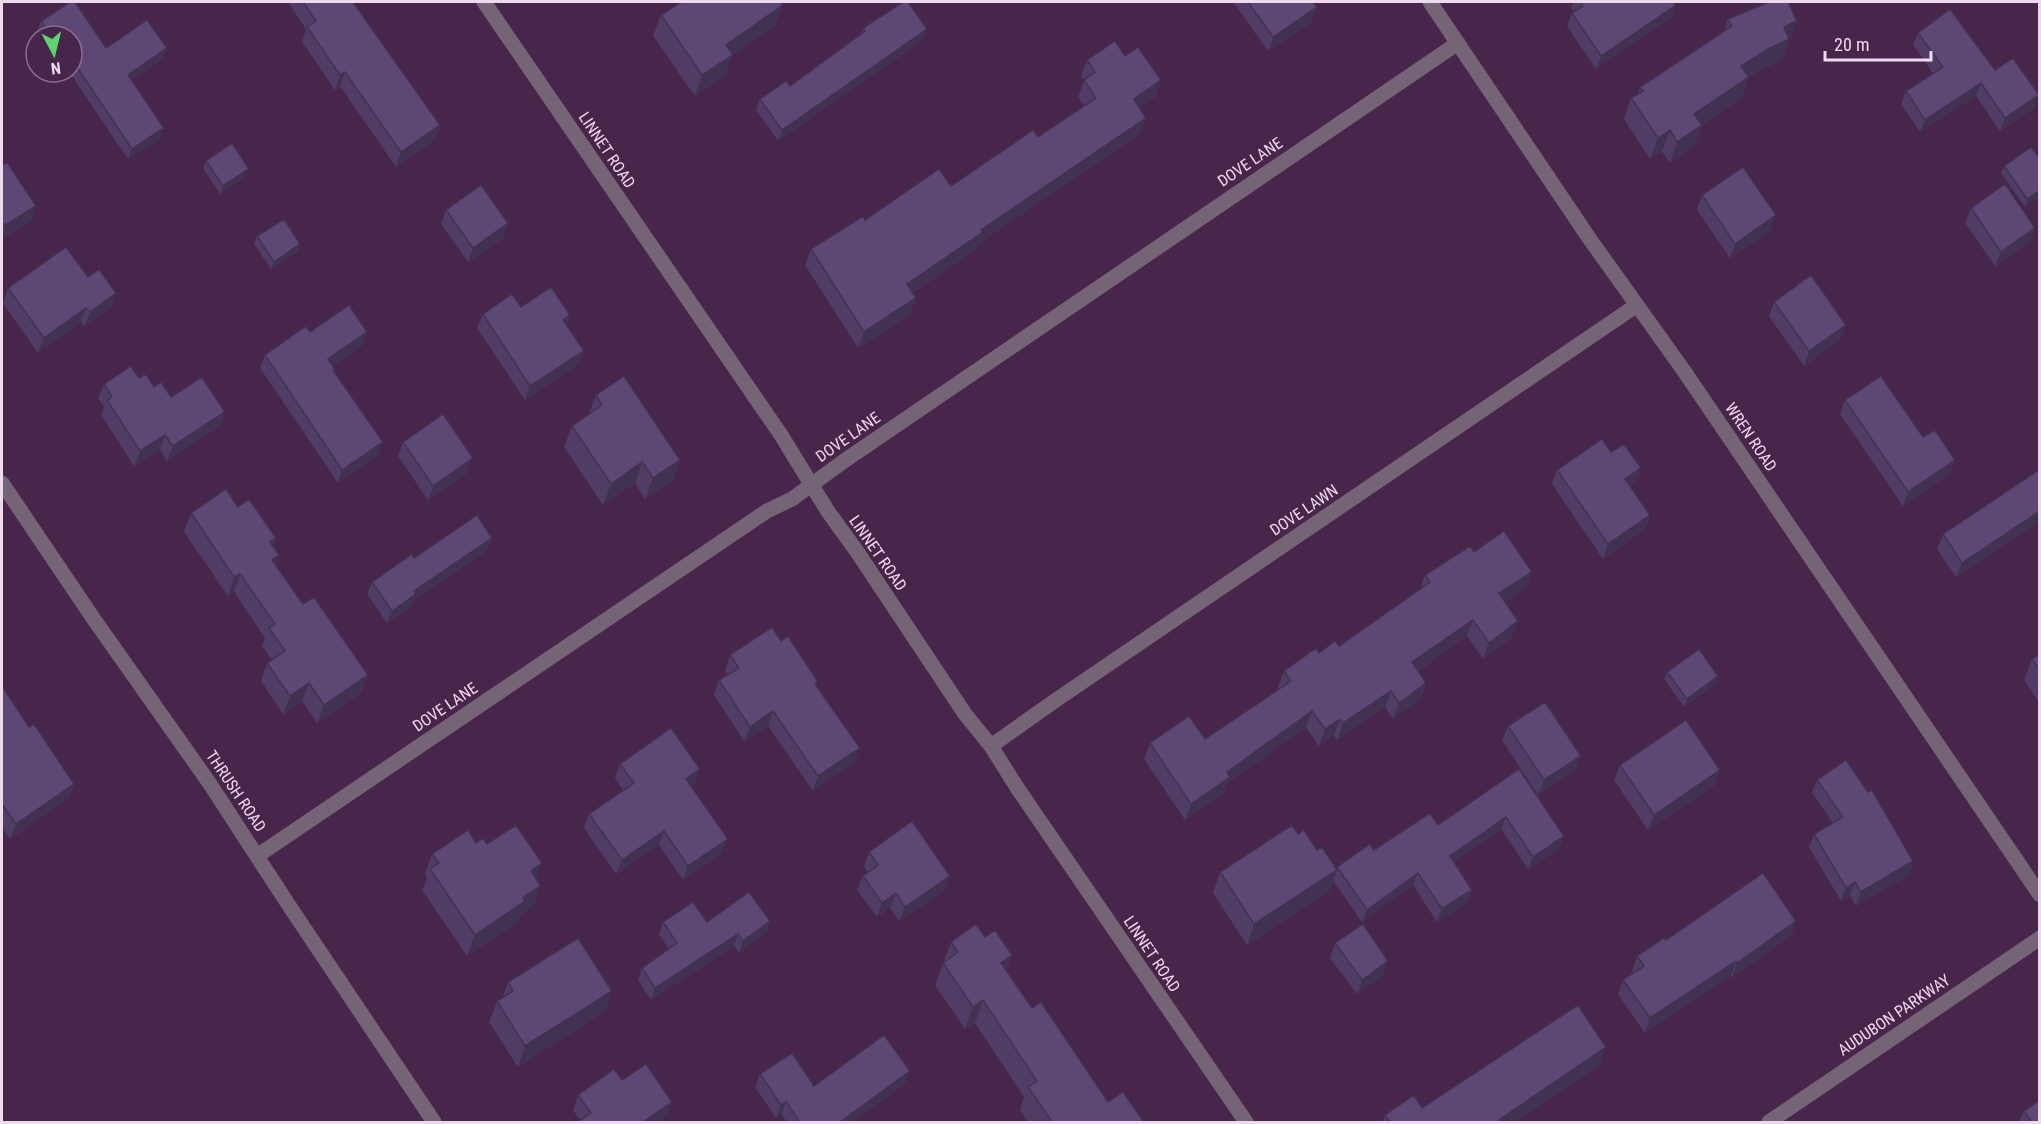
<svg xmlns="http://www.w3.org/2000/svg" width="2041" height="1124" viewBox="0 0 2041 1124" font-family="'Roboto Condensed',sans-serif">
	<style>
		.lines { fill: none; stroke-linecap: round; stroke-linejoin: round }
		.minor { stroke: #756475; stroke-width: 15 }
		.wall { fill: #503d65 }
		.shaded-wall { fill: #413252 }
		.building { fill: #5d4775; stroke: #413252; stroke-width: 1.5 }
		.labels { text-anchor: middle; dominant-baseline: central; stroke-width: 5; stroke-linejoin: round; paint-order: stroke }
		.street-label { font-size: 16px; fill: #efd9ef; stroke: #48254a }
	</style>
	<rect width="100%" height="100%" fill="#48254a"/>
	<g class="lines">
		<!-- minor -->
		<path class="minor" d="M484,2l297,433 46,75 31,43 107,161 26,32 27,43 228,333
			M1430,2l159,236 95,133 356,524
			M2,483l91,135 117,166 78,120 146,218
			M991,746l65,-46 581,-395
			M257,856l510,-345 25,-12 52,-38 614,-418
			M1769,1122l271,-184"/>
	</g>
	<!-- wall -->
	<path class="wall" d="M288,2h65l87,123 -5,15 -39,27 -56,-81 -5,4 -33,-48 4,-13z
		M1233,2h80l-1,20 -44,29z
		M1574,2h99l3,3 -5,13 -75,51 -29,-43 5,-13 2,-1 -3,-4z
		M783,5l-8,21 -43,30 -7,20 -30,20 -42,-60 8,-21z
		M1728,19l69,2 -15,39 -20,9 -13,8 -7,21 -40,27 -8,21 -24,17 -8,-12 -12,8 -26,-40 7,-21 7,-4 2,-7 84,-55z
		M41,21l65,27 57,11 -32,22 29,58 -32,20 -59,-87h3v-36h-32l-3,-4z
		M863,28l60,12 -145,101 -22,-31 4,-11 30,-13 70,-52z
		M1918,33l77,37 39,38 -34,23 -24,-35 -56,36 -19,-28 5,-13 27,-18 -20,-28z
		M1125,56l36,24 -6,17 -16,10 7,11 -6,16 -162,110 -1,5 -64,44 -3,22 -52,33 -53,-83 6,-16 54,-29 86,-34 87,-49 46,-31 -6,-9 6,-16 -3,-5 6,-16z
		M206,161l40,15 -26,18 -17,-26z
		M2,166l34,40 -5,15 -29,18z
		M2004,166l36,31 -15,10 -24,-34z
		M1702,195l69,35 -41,28 -33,-48z
		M1971,208l64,20 -5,14 -35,24 -30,-43z
		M446,210l62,13 -5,15 -35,24 -27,-38z
		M257,236l41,16 -27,17 -17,-25z
		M88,277l28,16 -5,14 -27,20 -3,-5 -43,31 -35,-50 5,-15z
		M1774,302l67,37 -37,27 -35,-50z
		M521,307l45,18 18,26 -6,14 -53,35 -48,-72 6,-14z
		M310,332l52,14 -29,20 1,5 49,71 -5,13 -40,28 -78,-115 5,-13z
		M139,378l32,19 54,15 -5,14 -53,35 -7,-11 -26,16 -33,-51 3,-8 -6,-9 6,-14z
		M596,395l84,65 -7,21 -28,18 -10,-16 -32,22 -39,-58 8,-21 17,-12z
		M1845,400l78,37 27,37 -47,32 -63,-92z
		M403,442l64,31 -39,27 -30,-44z
		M1611,452l30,16 -6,15 -5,3 20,29 -6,15 -41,29 -51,-75 5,-14z
		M2040,469v52l-84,56 -19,-28 6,-15z
		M238,507l35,39 6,9 -4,9 28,40 65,71 -7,18 -44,30 -15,-22 -19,13 -22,-33 6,-18 5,-3 -10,-14 3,-8 -31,-46 -6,4 -44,-64 7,-19z
		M488,550l-74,50 -2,6 -25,17 -20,-29 5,-12 42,-24z
		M1474,552l52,36 -21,14 7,36 -29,21 -16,-23 -49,35 8,12 -6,17 -27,19 -8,-12 -48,33 -3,-5 -15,11 -13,-18 -79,55 -3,10 -39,27 -41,-61 6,-16 55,-4 74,-50 -1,-2 6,-16 35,-18 20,-7 81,-57 5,-14z
		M781,641l36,45 37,77 -41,28 -45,-65 -24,15 -30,-46 5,-15 9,-6 -3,-4 5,-15z
		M2040,654v50l-16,-24 8,-21z
		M1667,672l49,12 -32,23 -20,-28z
		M2,686l27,41 45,57 -5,14 -59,41 -8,-13z
		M1508,726l73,30 -5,14 -38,25 -36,-55z
		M620,764l80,5 -5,14 -4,3 31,68 -39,26 -24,-35 -43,29 -32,-46 5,-14 34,-24 -8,-12z
		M1620,765l95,20 -67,45 -34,-50z
		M1519,769l45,67 -5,13 -31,20 -27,-40 -47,33 18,28 -4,12 -31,20 -24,-37 -51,37 -29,-41 -4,10 -82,54 -34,-52 7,-21 78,-38 19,16 19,19 1,-2 37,-17 64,-25z
		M1817,780l96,81 -4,14 -53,31 -6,-10 -9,5 -32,-54 5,-13 19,-11 -21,-30z
		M476,843l11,1 49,35 -3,28 -13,8 -2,7 -51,34 -45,-66 5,-12 -2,-4 7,-20z
		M869,852l81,24 -5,14 -46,31 -9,-13 -13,9 -20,-27 6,-14 5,-4 -4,-6z
		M770,921l-4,12 -27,20 -5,-7 -83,54 -13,-20 4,-12 27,-19 -10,-15 4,-12z
		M1796,921l-5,15 -59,41 -1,-1 -86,57 -27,-39 5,-14 10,-7 -1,-2 5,-15 29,-16z
		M985,937l27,18 -6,17 26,36 76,94 36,20h-116l-8,-12 4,-13 -49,-74 -10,6 -30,-44 16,-43z
		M1335,943l48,33 -26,18 -27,-36z
		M508,982l104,9 -8,21 -86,55 -29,-45 8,-21 6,-4z
		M1599,1066l-83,56h-134l3,-7 37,-7z
		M760,1074l54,12 92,-3 -53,39h-66l-6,-8 -5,4 -21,-31z
		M622,1080l50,22 -5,15 -87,3 -7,-10 5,-15z
		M2024,1111l16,11h-21z"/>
	<!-- shaded-wall -->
	<path class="shaded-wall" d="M783,5l-8,21 -43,30 -7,20 -30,20 7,-21 24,-30z
		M1676,5l-5,13 -75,51 5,-13z
		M1317,7l-5,15 -44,29 5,-14z
		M1797,21l-15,39 -20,9 -13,8 -7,21 -55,37 7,-21 47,-48 43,-39z
		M927,29l-4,11 -145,101 4,-11z
		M167,48l-4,11 -39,27 4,-11z
		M345,72l-5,14 -5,4 5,-15z
		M1161,80l-6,17 -28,19 7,-17z
		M1981,83l-5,13 -56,36 5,-12z
		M2039,95l-5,13 -34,23 5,-13z
		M1146,118l-6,16 -162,110 -1,5 -76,52 6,-17 74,-54z
		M440,125l-5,15 -39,27 5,-15z
		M1702,125l-8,21 -24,17 7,-21z
		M164,128l-4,11 -32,20 4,-10z
		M1670,130l-8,21 -12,8 8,-21z
		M249,169l-3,7 -26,18 3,-8z
		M2040,191v6l-15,10 2,-8z
		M36,206l-5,15 -29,18v-4l2,-9z
		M1776,215l-5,15 -41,28 5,-14z
		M508,223l-5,15 -35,24 5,-14z
		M2035,228l-5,14 -35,24 6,-14z
		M300,244l-2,8 -27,17 3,-7z
		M116,293l-5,14 -27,20 6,-15z
		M916,298l-6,17 -52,33 6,-16z
		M86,308l-5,14 -43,31 6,-15z
		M570,315l-5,15 -2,-10z
		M1846,325l-5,14 -37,27 5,-15z
		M367,332l-5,14 -38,27 4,-14z
		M584,351l-6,14 -53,35 5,-14z
		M225,412l-5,14 -53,35 6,-15z
		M165,435l-5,15 -26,16 6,-15z
		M383,442l-5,13 -40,28 4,-13z
		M473,458l-6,15 -39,27 5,-14z
		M680,460l-7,21 -28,18 8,-21z
		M1955,460l-5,14 -47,32 5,-14z
		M642,462l-7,21 -32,22 8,-21z
		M1641,468l-6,15 -16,10 6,-14z
		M2040,511v10l-84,56 6,-14z
		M1650,515l-6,15 -41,29 5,-15z
		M276,538l-7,18 1,-14z
		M492,538l-4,12 -74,50 -2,6 -25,17 5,-12 22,-20z
		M279,555l-7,18v-13z
		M1532,572l-6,16 -33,22 6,-17z
		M240,574l-6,18 -6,4 6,-19z
		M1473,620l-6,16 -61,43 6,-17z
		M1518,621l-6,17 -29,21 6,-16z
		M368,675l-7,18 -44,30 7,-18z
		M1718,676l-2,8 -32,23 3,-8z
		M309,683l-7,18 -19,13 7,-18z
		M1426,683l-6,17 -27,19 6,-16z
		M1391,691l-6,16 -48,33 6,-17z
		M773,711l-5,15 -24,15 6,-14z
		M1312,711l-6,17 -79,55 -3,10 -39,27 6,-16 36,-32z
		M1340,719l-6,16 -15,11 6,-17z
		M860,748l-6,15 -41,28 5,-15z
		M1581,756l-5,14 -38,25 6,-15z
		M700,769l-5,14 -14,10 5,-14z
		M1720,770l-5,15 -67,45 6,-15z
		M74,784l-5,14 -59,41 6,-15z
		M1506,817l-5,12 -56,39 5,-12z
		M664,831l-5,14 -43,29 6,-14z
		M1564,836l-5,13 -31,20 5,-12z
		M728,839l-6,15 -39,26 5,-14z
		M1913,861l-4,14 -53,31 5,-14z
		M542,863l-8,21 -3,-13z
		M1337,870l-8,21 -82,54 7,-21z
		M1418,873l-5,12 -51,37 5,-12z
		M950,876l-5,14 -46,31 6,-14z
		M1855,882l-5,14 -9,5 5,-13z
		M541,886l-8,21 -13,8 -2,7 -51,34 8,-21 48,-38z
		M1472,890l-4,12 -31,20 5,-13z
		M896,893l-6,15 -13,9 5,-14z
		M770,921l-4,12 -27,20 4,-12z
		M1796,921l-5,15 -59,41 5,-14z
		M738,934l-4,12 -83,54 4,-12z
		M1012,955l-8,23 -3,-15z
		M1388,961l-5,15 -26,18 5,-14z
		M1736,961l-5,15 -86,57 5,-15z
		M612,991l-8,21 -86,55 7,-21z
		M983,1000l-8,23 -10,6 8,-22z
		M1606,1047l-7,19 -83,56h-18l1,-2z
		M910,1071l-4,12 -53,39h-13z
		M672,1102l-5,15 -8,5h-16z
		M786,1102l-5,12 -5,4 5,-13z"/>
	<!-- building -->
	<path class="building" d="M70,2h5l31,46 41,-28 20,28 -39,27 36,53 -32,21 -60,-89v-24h-21l-10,-15z
		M303,2h50l87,123 -39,27 -56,-80 -5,3 -33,-48 9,-6z
		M681,2h100l2,3 -57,40 7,10 -31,20 -41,-60z
		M903,2h5l19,27 -145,101 -22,-31 26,-18 4,5 75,-55 -2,-3z
		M1248,2h65l4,5 -44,30z
		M1580,2h93l3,3 -75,51 -29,-43 11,-7z
		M1769,2h19l9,19 -13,6 5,12 -19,9 -29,18 8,11 -55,37 8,11 -25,17 -7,-12 -12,8 -27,-40 12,-7 -3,-4 92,-61 -4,-7z
		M1950,9l45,61 18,-12 26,37 -34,23 -24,-35 -56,37 -19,-29 37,-24 -25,-34z
		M1115,41l10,15 13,-9 23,33 -27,19 12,19 -165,112 2,2 -76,52 9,14 -52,34 -53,-83 52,-33 2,4 74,-51 12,17 82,-56 5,7 58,-39 -12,-18 11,-8 -8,-12z
		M232,143l17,26 -26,17 -17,-25z
		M2031,147l9,12v32l-13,8 -23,-33z
		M7,162l29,44 -32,20 -2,-5v-55z
		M1743,167l33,48 -41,29 -33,-49z
		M2005,184l30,44 -34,24 -30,-44z
		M481,185l27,38 -35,25 -27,-38z
		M284,219l16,25 -26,18 -17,-26z
		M66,247l22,30 11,-8 17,24 -26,19 -4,-4 -42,30 -36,-50z
		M1811,275l35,50 -37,26 -35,-49z
		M551,287l19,28 -7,5 21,31 -54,35 -47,-72 29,-20 9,13z
		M349,305l18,27 -39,27 7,10 -2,1 50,72 -41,28 -77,-115 41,-29 4,6z
		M131,366l8,12 7,-4 8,13 7,-5 10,15 31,-20 23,35 -52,34 -8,-11 -25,16 -33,-51 5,-3 -8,-13z
		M624,376l56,84 -27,18 -11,-16 -31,22 -39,-58 30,-21 -6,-10z
		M1881,376l42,61 12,-7 20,30 -47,32 -63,-92z
		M443,414l30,44 -40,28 -30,-44z
		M1602,439l9,13 13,-8 17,24 -16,11 25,36 -42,29 -51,-74z
		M2040,469v42l-78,52 -19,-29z
		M226,489l12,18 11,-8 27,39 -6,4 9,13 -7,5 31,44 11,-7 54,78 -44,30 -15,-22 -19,13 -23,-33 18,-12 -16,-23 6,-4 -35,-50 -6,3 -43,-64z
		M477,515l15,23 -78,53 2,3 -24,17 -20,-29 40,-28 2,4z
		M1504,531l28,41 -33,21 19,28 -29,22 -16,-23 -61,42 14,21 -27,20 -8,-12 -48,32 -3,-4 -15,10 -13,-18 -85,61 3,5 -39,27 -41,-61 39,-27 16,23 86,-58 -7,-10 32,-23 3,5 16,-12 4,5 91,-64 -5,-7 45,-29 4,6z
		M772,627l9,14 7,-5 30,46 -3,2 45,64 -42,28 -45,-65 -23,16 -31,-47 20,-12 -9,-13z
		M1699,649l19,27 -31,23 -20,-27z
		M2040,654v17l-8,-12z
		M2,686l27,41 5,-3 40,60 -58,40 -14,-20z
		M1545,702l36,54 -37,24 -36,-54z
		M1686,720l34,50 -66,45 -34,-50z
		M671,728l29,41 -14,10 42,60 -40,27 -24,-35 -42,29 -33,-46 45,-31 -14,-19z
		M1846,760l22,32 4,-2 41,71 -52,31 -6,-10 -9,6 -32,-54 29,-17 -26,-37z
		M1519,769l45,67 -31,21 -27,-40 -56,39 22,34 -30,19 -24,-36 -51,37 -30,-43 33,-23 4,6 56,-37 8,12z
		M912,821l38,55 -45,31 -9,-14 -14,10 -19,-27 15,-11 -9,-13z
		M516,825l26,38 -11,8 10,15 -18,11 2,4 -50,34 -45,-66 9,-6 -7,-9 36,-24 8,13 7,-5 4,6z
		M1292,825l6,9 6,-4 13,20 5,-3 15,23 -83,54 -34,-52z
		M1763,873l33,48 -59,42 -1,-2 -86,57 -27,-38 21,-14 -7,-10 27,-18 2,2z
		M749,892l21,29 -27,20 -5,-7 -83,54 -13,-20 35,-25 -14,-21 30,-20 14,20z
		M976,924l9,13 10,-7 17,25 -11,8 31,45 9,-6 67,100 15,-10 21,30h-92l-24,-35 9,-6 -54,-81 -10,7 -30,-44 15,-11 -7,-10z
		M1363,924l25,37 -26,19 -27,-37z
		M578,938l34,53 -87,55 -28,-45 16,-10 -5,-9z
		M1578,1005l28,42 -107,73 1,2h-110l-5,-7 29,-20 8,13z
		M884,1035l26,36 -70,51h-40l-14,-20 -5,3 -21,-31 32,-21 22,33z
		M646,1064l26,38 -29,20h-66l14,-9 -13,-18 36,-26 8,11z
		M2040,1100v22h-8l-8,-11z"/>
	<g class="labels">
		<!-- street labels -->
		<g class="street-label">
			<text transform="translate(607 150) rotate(56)">LINNET ROAD</text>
			<text transform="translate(1250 162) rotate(-34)">DOVE LANE</text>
			<text transform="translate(848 437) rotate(-35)">DOVE LANE</text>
			<text transform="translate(1751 437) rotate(56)">WREN ROAD</text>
			<text transform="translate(1304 510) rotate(-34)">DOVE LAWN</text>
			<text transform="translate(878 553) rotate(55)">LINNET ROAD</text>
			<text transform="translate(445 707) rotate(-34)">DOVE LANE</text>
			<text transform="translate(236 791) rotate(56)">THRUSH ROAD</text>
			<text transform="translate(1152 954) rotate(56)">LINNET ROAD</text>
			<text transform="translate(1894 1015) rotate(-34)">AUDUBON PARKWAY</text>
		</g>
	</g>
	<!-- border -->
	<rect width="2041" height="1124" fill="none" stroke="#efd9ef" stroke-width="6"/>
	<!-- north arrow -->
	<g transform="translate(54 54) rotate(173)"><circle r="28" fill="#48254a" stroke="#8b6d8c" stroke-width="1.5"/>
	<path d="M0-4.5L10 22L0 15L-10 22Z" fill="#5ed56c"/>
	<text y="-9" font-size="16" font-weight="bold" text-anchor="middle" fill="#efd9ef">N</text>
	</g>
	<!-- scale -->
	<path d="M1825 51v9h106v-9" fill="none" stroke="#efd9ef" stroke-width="3"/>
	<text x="1834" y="51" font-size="18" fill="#efd9ef" stroke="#48254a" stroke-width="4.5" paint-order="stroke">20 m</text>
</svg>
